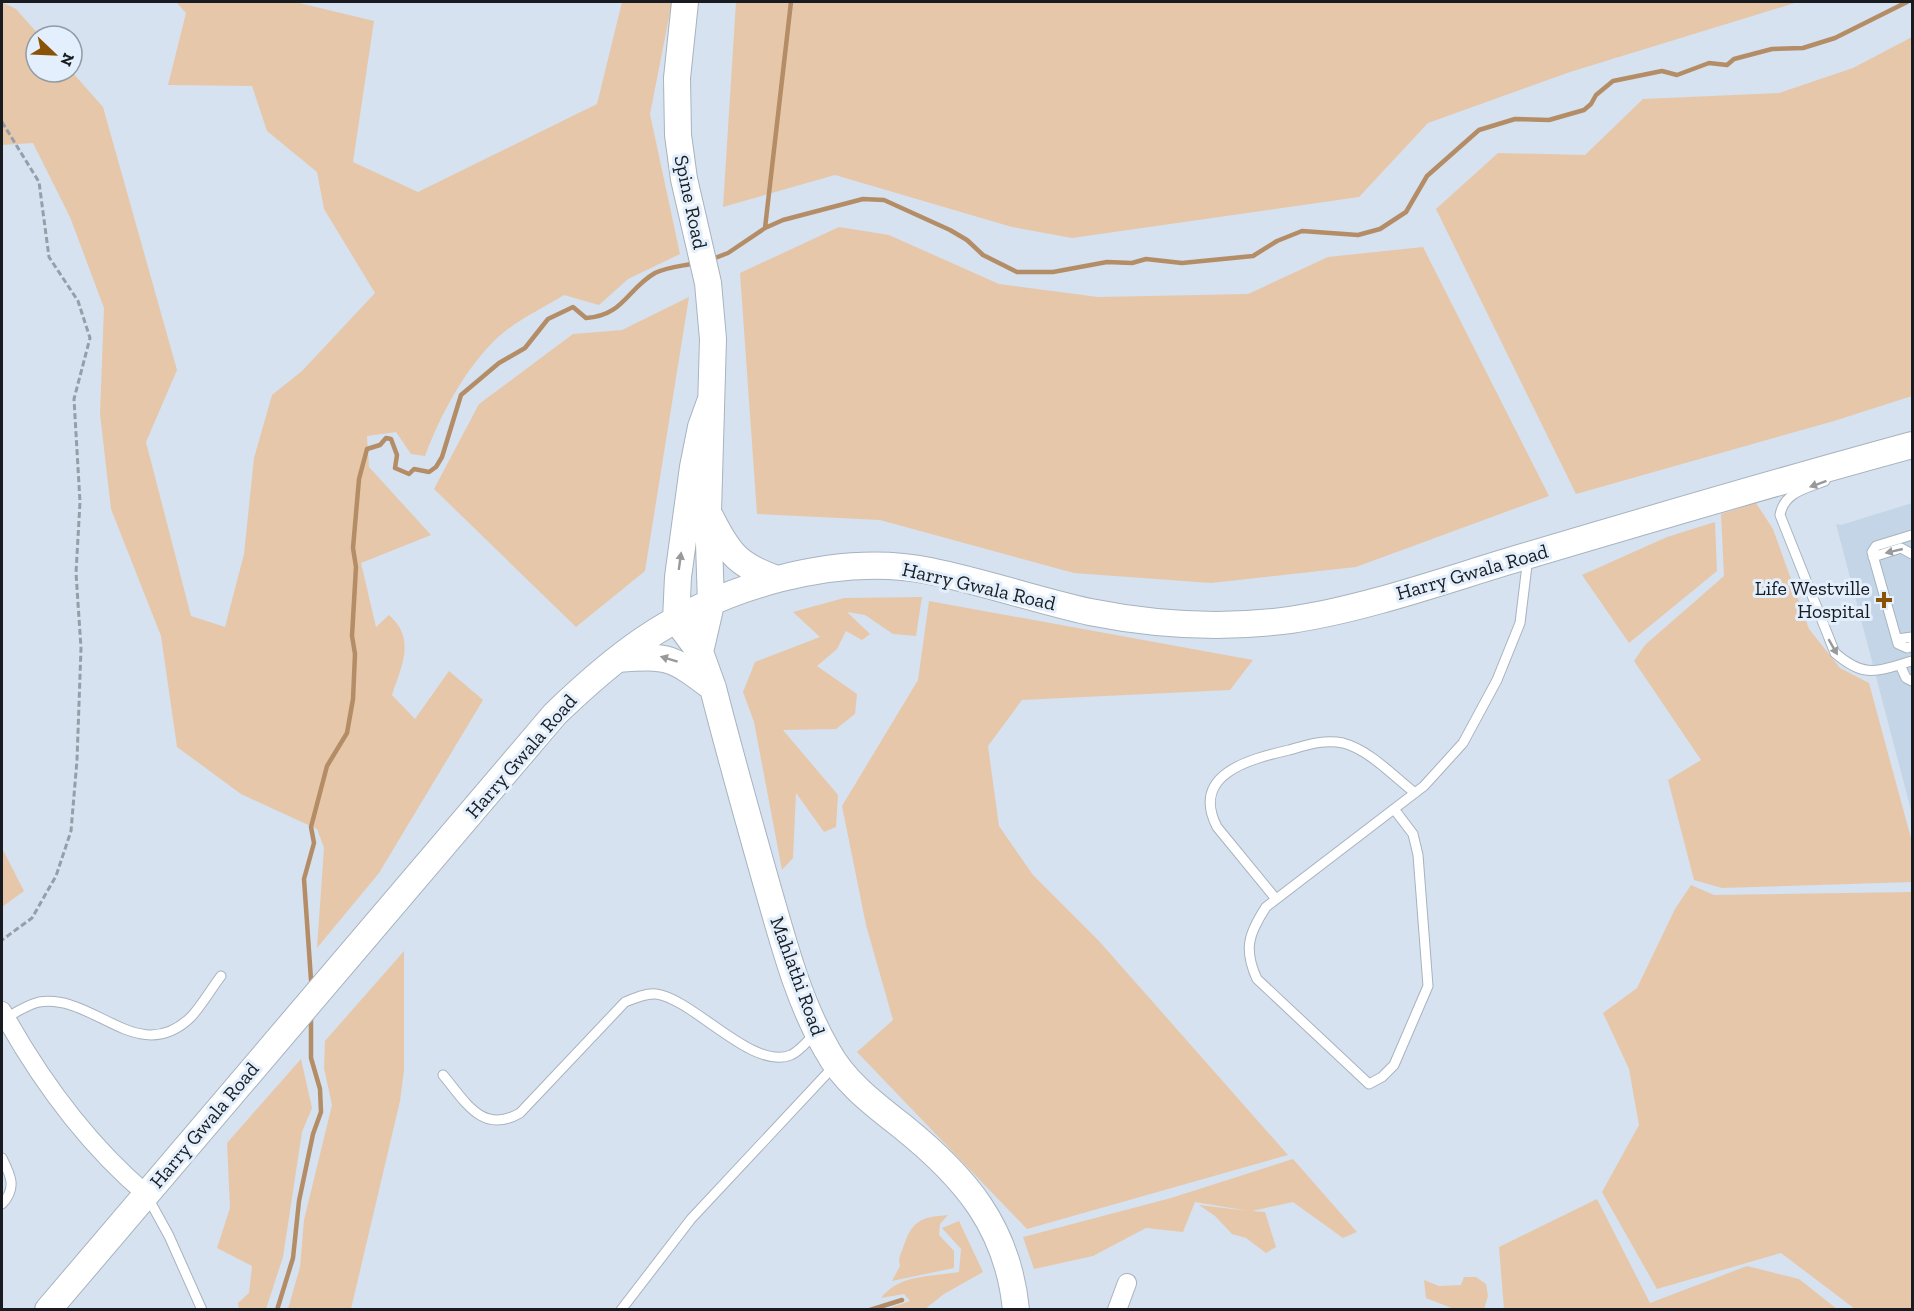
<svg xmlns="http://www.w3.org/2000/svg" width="1914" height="1311" viewBox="0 0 1914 1311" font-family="'Zilla Slab',serif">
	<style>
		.built { fill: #c4d5e7 }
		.green { fill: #e7c7a9 }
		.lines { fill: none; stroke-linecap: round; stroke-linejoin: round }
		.stream { stroke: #b48d67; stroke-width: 4.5 }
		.lane-casing { stroke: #a7b3bf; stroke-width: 11 }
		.street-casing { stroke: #a7b3bf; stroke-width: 20 }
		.secondary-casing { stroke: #a7b3bf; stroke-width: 28 }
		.path { stroke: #959fa9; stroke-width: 3; stroke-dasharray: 6 3; stroke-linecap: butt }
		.lane { stroke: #fff; stroke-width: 9 }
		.street { stroke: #fff; stroke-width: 18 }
		.secondary { stroke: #fff; stroke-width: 26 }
		.oneway { fill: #97999b }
		.poi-dot { fill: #8a5206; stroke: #e3effc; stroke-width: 2 }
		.labels { text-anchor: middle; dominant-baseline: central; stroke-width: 6; stroke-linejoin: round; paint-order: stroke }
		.street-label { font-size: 20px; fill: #181c20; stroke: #e3effc }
		.poi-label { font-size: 20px; fill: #181c20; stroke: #e3effc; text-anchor: end }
	</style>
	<rect width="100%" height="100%" fill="#d6e2ef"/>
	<!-- built -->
	<path class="built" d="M1912,503v311l-76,-290 5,1z"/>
	<!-- green -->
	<path class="green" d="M2,2l14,7 24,27h-4v36h36l31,35 74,263 -31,72 45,174 34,11 19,-73 10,-96 18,-63 30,-24 73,-78 -51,-84 -7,-37 -50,-41 -15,-45 -84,-1 18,-72 -10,-11h119l79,19 -21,141 65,30 179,-88 25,-102h50l-22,112 30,140 -52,25 -29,26 -35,-10c-21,13 -49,26 -67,43 -33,32 -56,76 -72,118l-14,-2 -15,-22 -29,4 2,31 62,68 -70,28 15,64 13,-12c27,24 13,50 3,80l23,24 34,-48 34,29 -104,173 -62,75 7,-100 -7,-19 -76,-35 -64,-47 -16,-111 -50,-127 -11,-95 4,-106 -34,-91 -37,-74 -31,2z
		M736,2h1062l-228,70 -142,51 -69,74 -287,41 -60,-11 -177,-52 -112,32z
		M1912,37v359l-78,25 -258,73 -140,-285 62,-56 87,2 58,-56 136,-6 74,-25z
		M839,227l50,8 110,49 99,13 150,-3 80,-37 95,-10 126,249 -193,71 -145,16 -137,-10 -194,-53 -123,-6 -17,-241z
		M689,297l-44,274 -69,56 -142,-138 45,-85 94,-70 49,-4z
		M1756,503l17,26 36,100 31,39 29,15 43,159v40l-190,6 -28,-8 -26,-100 33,-20 -67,-99 11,-16 79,-69 -3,-62z
		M1715,522l2,49 -88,72 -47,-68 85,-38z
		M922,597l-6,39 -23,-2 -28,-19 -18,-3 23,22 -8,6 -16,-9 -9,18 -20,17 40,28 -2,20 -19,15 -53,1 55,65 -2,32 -12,5 -28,-39 -3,65 -11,12 -28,-148 -11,-30 12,-30 65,-25 -27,-25 51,-14z
		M929,601l324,59 -23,30 -208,10 -34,46 11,80 34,49 66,66 189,214 -261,74 -170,-177 36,-32 -27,-95 -24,-119 76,-126z
		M2,848l22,43 -22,16z
		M1691,885l23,10 198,-3v417h-57l-74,-56 -124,36 -55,-97 37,-67 -10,-56 -26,-56 34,-25 38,-79z
		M404,951v119l-4,31 -49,208h-63l12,-42 4,-47 28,-115 -8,-37 1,-27z
		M301,1059l11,49 -10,24 -19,125 -17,52h-27l-1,-6 11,-10 3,-27 -35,-18 13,-40 -3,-65z
		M1293,1159l64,73 -14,6 -50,-36 -41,9 13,1 11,35 -10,6 -20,-15 -14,-4 -17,-18 -16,-11 50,6 -54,-9 -12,30 -37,-4 -53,28 -59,13 -11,-32 148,-39z
		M1597,1199l53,104 97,-37 52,13 38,30h-333l-5,-62z
		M948,1215l-8,9 -1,11 15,16v17l-62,13 8,-15c-2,-7 0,-11 3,-18 9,-27 17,-31 45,-33z
		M959,1221l24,51 -39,22 -19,15h-38l23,-8 -6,-7 -23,4c19,-24 49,-21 78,-26l2,-23 -19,-21z
		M1464,1277h12l10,7 2,12 -4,13h-30l-28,-11 -2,-18 15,6 22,-1z"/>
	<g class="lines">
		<!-- stream -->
		<path class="stream" d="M765,228l26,-226
			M710,260l18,-7 37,-25 18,-8 80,-21 21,1 66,30 17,10 16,15 34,17h36l54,-10 25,1 14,-4 36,4 71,-7 24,-15 25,-10 56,4 22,-6 26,-17 21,-36 52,-46 36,-11 34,1 35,-10 7,-6 5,-9 17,-14 49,-10 15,4 32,-12 18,2 7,-6 38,-10 31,-1 32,-10 72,-36
			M311,980l-7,-101 10,-36 -3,-16 16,-61 20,-33 6,-34 2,-45 -3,-18 4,-69 -3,-19 6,-69 8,-30 13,-4 6,-7 5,1 6,16 -2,13 14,6 5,-5 15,3 7,-5 6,-10 19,-62 38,-32 26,-15 23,-29 25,-12 13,11c37,-2 41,-29 69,-45 12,-6 28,-7 41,-10
			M277,1310l16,-52 6,-57 14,-67 8,-22 -1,-23 -9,-31v-39
			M870,1310l32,-10"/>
		<!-- lane casing -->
		<g class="lane-casing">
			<path id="lane" d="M1825,481c-18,7 -41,11 -45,34l55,138c30,26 42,18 77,8
				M1912,535l-36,11 -4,6 26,92 9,4 5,-2
				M1873,557l28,-9 11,6
				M1897,639l15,-2
				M1900,665l6,13 6,3
				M1394,809l19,25 5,21 10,131 -34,79 -12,12 -13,7 -112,-105c-14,-30 -8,-46 9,-72l158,-121 39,-43 34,-63 23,-57 8,-66
				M1276,899l-59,-72c-27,-53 33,-68 72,-77 18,-5 35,-11 54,-7 27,7 51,34 72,50
				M6,1018c10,-6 21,-13 33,-16 55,-9 99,66 152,15 11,-12 20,-28 30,-41
				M443,1075c22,26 39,60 77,38l105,-111c10,-4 20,-9 31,-8 38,5 96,77 135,61 9,-4 17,-15 24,-21
				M2,1158c9,18 15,30 0,46
				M147,1196l22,40 33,74
				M621,1310l70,-91 144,-154"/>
		</g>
		<!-- street casing -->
		<g class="street-casing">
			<path id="street" d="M2,1011c37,67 85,133 144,183
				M1117,1310l10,-27"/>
		</g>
		<!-- secondary casing -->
		<g class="secondary-casing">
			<path id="secondary" d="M685,2l-8,76 1,57 6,44 24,104 5,56 -5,173 3,92 -11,48
				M710,402l-9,25 -8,40 -15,110 -2,43 24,32 13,36c17,67 36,134 55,201 16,55 30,111 59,161 17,32 48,55 76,77 62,50 105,100 113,183
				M711,518c18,36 28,48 66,61
				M618,659c51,-4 54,-2 95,29
				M48,1310l507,-596c28,-27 56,-52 88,-74 77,-53 193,-88 287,-69 54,11 106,29 160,41 65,13 133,17 200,8 76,-11 161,-42 236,-64 128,-38 257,-76 386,-111"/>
		</g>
		<!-- path -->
		<path class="path" d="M2,122l37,60 10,75 29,44 12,37 -16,61 6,103 -4,71 5,75 -4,112 -6,71 -15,45 -24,42 -30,22"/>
		<!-- lane -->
		<use href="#lane" class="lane"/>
		<!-- street -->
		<use href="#street" class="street"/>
		<!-- secondary -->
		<use href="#secondary" class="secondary"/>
	</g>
	<!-- one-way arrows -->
	<defs><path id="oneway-solid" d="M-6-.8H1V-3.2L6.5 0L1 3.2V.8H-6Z" transform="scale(1.5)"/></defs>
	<g class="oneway">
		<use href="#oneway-solid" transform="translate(1818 484) rotate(160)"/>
		<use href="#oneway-solid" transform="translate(1894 551) rotate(167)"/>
		<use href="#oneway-solid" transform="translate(680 561) rotate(-82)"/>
		<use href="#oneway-solid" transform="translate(1833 647) rotate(60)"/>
		<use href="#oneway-solid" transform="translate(669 659) rotate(-163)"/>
	</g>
	<!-- markers -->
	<path class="poi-dot" d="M1881 591h6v6h6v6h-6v6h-6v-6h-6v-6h6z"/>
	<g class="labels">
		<!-- street labels -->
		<g class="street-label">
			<text transform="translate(691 202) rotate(78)">Spine Road</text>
			<text transform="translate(1472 572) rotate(-16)">Harry Gwala Road</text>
			<text transform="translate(979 586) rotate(13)">Harry Gwala Road</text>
			<text transform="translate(521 756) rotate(-49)">Harry Gwala Road</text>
			<text transform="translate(798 976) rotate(70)">Mahlathi Road</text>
			<text transform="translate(204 1125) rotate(-50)">Harry Gwala Road</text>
		</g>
		<!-- poi labels -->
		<g class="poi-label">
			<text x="1870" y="588">Life Westville<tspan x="1870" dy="23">Hospital</tspan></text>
		</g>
	</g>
	<!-- border -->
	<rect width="1914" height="1311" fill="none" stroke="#181c20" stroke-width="6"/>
	<!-- north arrow -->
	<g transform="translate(54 54) rotate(113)"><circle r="28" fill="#e3effc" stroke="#929ba4" stroke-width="1.5"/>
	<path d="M0-4.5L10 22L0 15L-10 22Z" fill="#8a5206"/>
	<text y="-9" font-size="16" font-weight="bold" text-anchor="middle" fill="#181c20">N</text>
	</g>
</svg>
